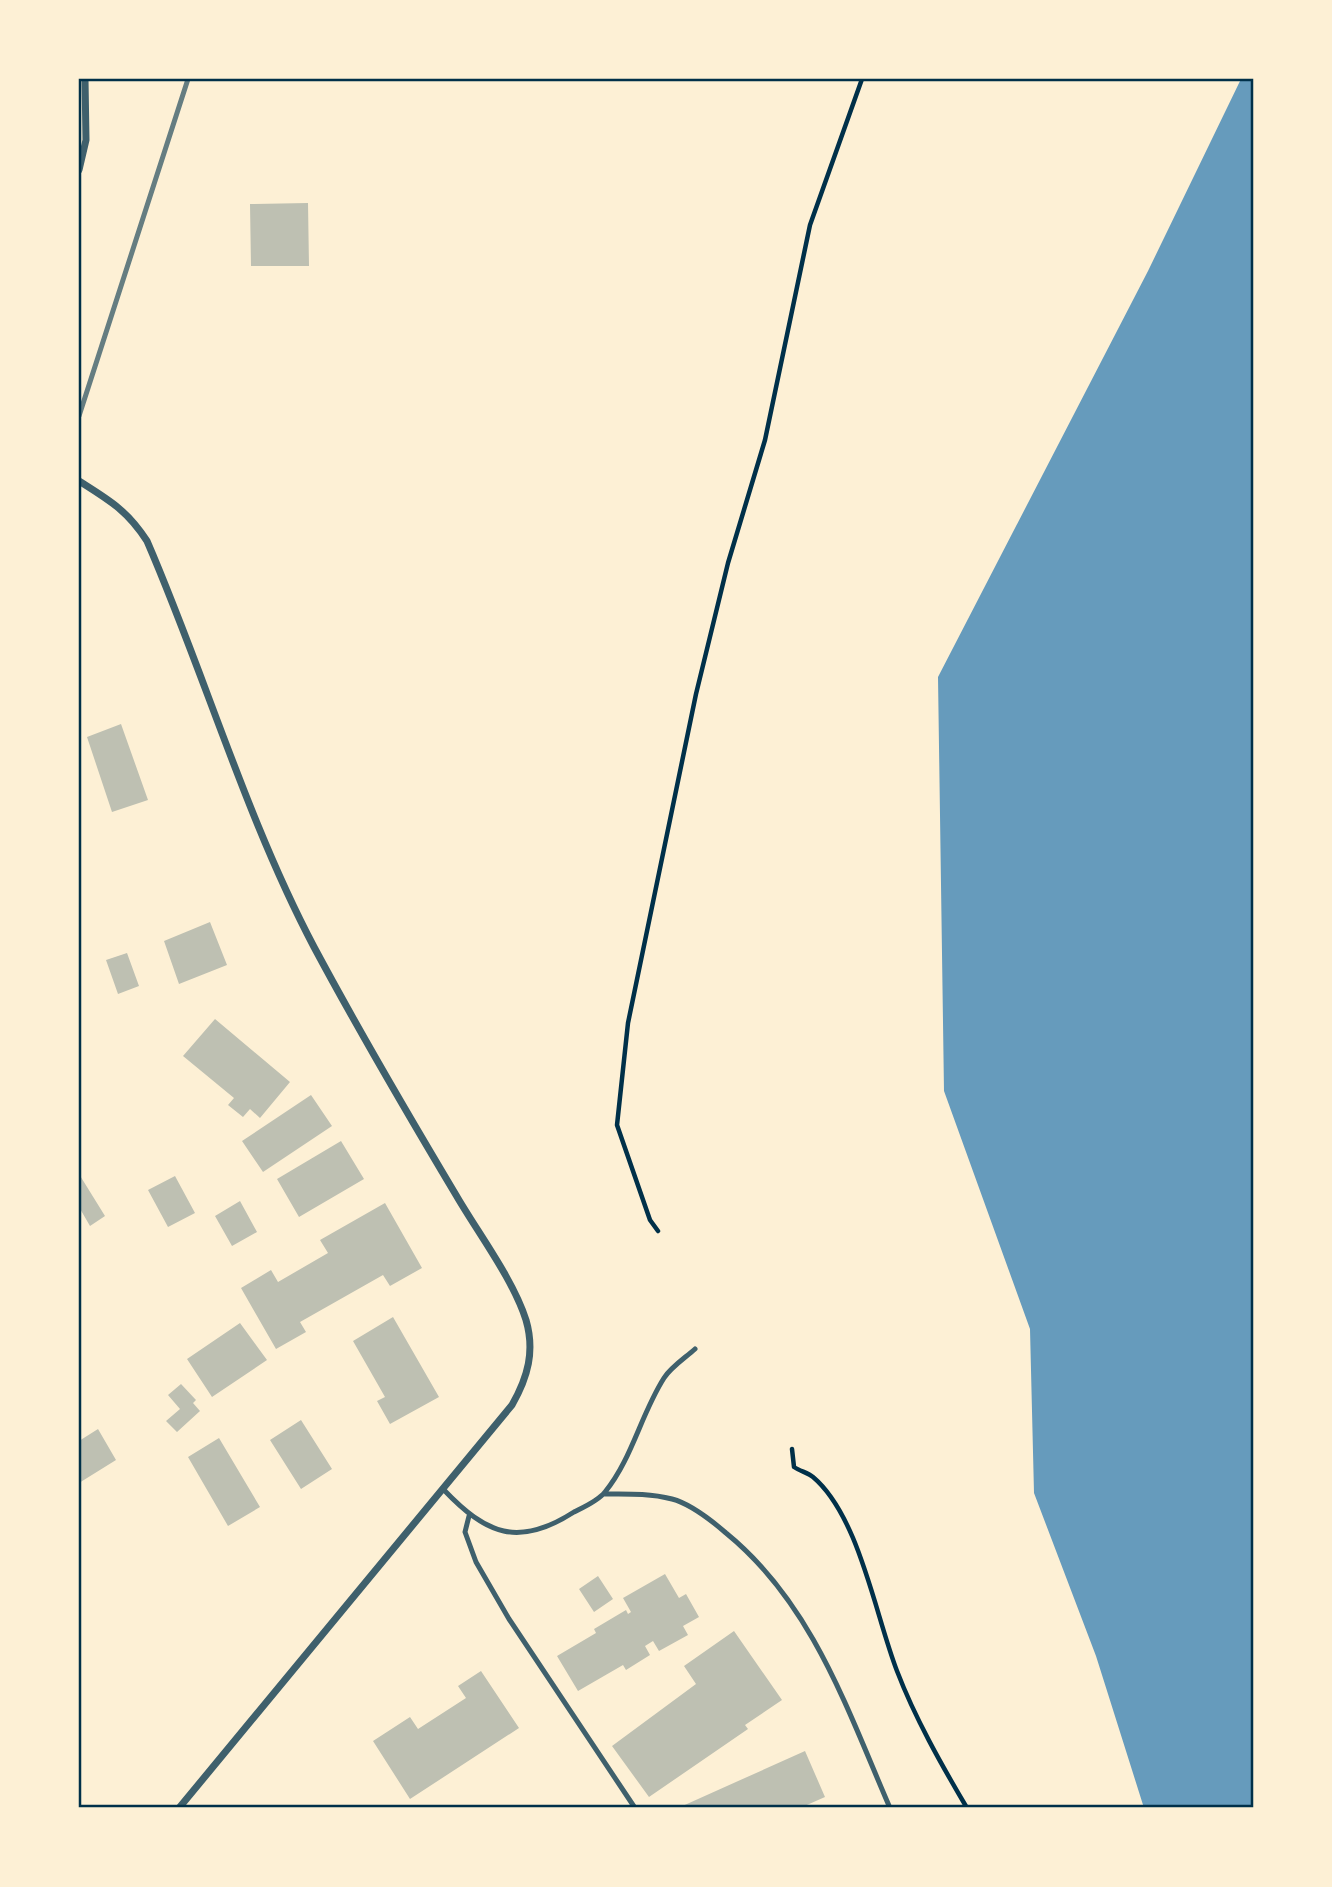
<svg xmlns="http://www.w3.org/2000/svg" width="1332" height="1887" viewBox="0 0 1332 1887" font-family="Inter,sans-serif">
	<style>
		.water { fill: #669bbc }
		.building { fill: #bec0b2 }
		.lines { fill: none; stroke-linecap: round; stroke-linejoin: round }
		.path { stroke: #003049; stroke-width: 4.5 }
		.service { stroke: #3f606c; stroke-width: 5 }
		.minor { stroke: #3f606c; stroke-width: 7 }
		.rail { stroke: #657d81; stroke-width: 5 }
		.neatline { fill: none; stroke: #003049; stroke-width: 2.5 }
	</style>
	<rect width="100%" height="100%" fill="#fdf0d5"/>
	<!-- water -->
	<path class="water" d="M1241,79h12v1729h-109l-48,-152 -62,-163 -4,-164 -86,-238 -6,-414 210,-406z"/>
	<!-- building -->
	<path class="building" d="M308,203l1,63h-58l-1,-62z
		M121,724l27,76 -36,12 -25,-75z
		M210,922l17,43 -48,19 -15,-43z
		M127,953l12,33 -21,8 -12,-34z
		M215,1019l75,63 -30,36 -10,-9 -7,8 -15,-12 6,-7 -51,-42z
		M311,1095l21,31 -69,46 -21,-31z
		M341,1141l23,38 -65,38 -22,-38z
		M79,1174l26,42 -15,10 -11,-19z
		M175,1176l20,37 -27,14 -20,-37z
		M240,1201l17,31 -25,14 -17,-30z
		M385,1203l37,65 -32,18 -7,-11 -83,47 6,10 -30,17 -35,-61 30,-18 7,12 50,-29 -8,-13z
		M393,1317l46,80 -49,27 -13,-23 8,-4 -32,-56z
		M240,1323l27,37 -55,37 -25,-38z
		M181,1384l15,16 -3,3 7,8 -23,21 -11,-11 14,-12 -12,-14z
		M301,1420l31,49 -31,20 -31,-49z
		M98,1429l18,31 -37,23v-42z
		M219,1438l41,69 -32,19 -40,-69z
		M665,1574l14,24 7,-4 13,23 -16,9 5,9 -29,16 -6,-10 -8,5 5,9 -24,15 -3,-5 -45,26 -21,-35 39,-23 -2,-4 32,-19 2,4 3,-2 -8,-14z
		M598,1576l15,23 -19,13 -15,-23z
		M734,1631l48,69 -37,25 3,4 -99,68 -37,-51 84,-62 -12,-18z
		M481,1671l38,57 -109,71 -37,-58 37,-24 8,12 48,-31 -8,-12z
		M805,1751l20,46 -25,11h-122z"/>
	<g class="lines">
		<!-- path -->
		<path class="path" d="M658,1231l-8,-11 -33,-95 11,-102 68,-329 32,-131 37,-123 45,-215 52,-146
			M792,1449l2,18c6,4 14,6 19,10 46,39 62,137 84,194 18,47 44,93 70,137"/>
		<!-- service -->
		<path class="service" d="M444,1490c42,44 74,58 130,22 10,-5 24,-11 31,-20 27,-33 36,-78 59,-114 7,-11 21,-20 31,-29
			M604,1494c23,0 45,-1 68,5 19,5 39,21 54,34 86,70 121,176 164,275
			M469,1516l-4,16 11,30 33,57 126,189"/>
		<!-- minor -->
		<path class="minor" d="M79,170l7,-30 -1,-61
			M79,481c30,19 48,29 68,60 58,134 99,277 167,406 45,84 93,166 142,248 22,38 57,84 70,125 9,31 2,57 -14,85l-333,403"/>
		<!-- rail -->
		<path class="rail" d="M79,416l109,-337"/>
	</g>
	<!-- border -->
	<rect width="1332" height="1887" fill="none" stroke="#fdf0d5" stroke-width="161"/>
	<rect x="80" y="80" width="1172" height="1726" class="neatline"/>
</svg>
